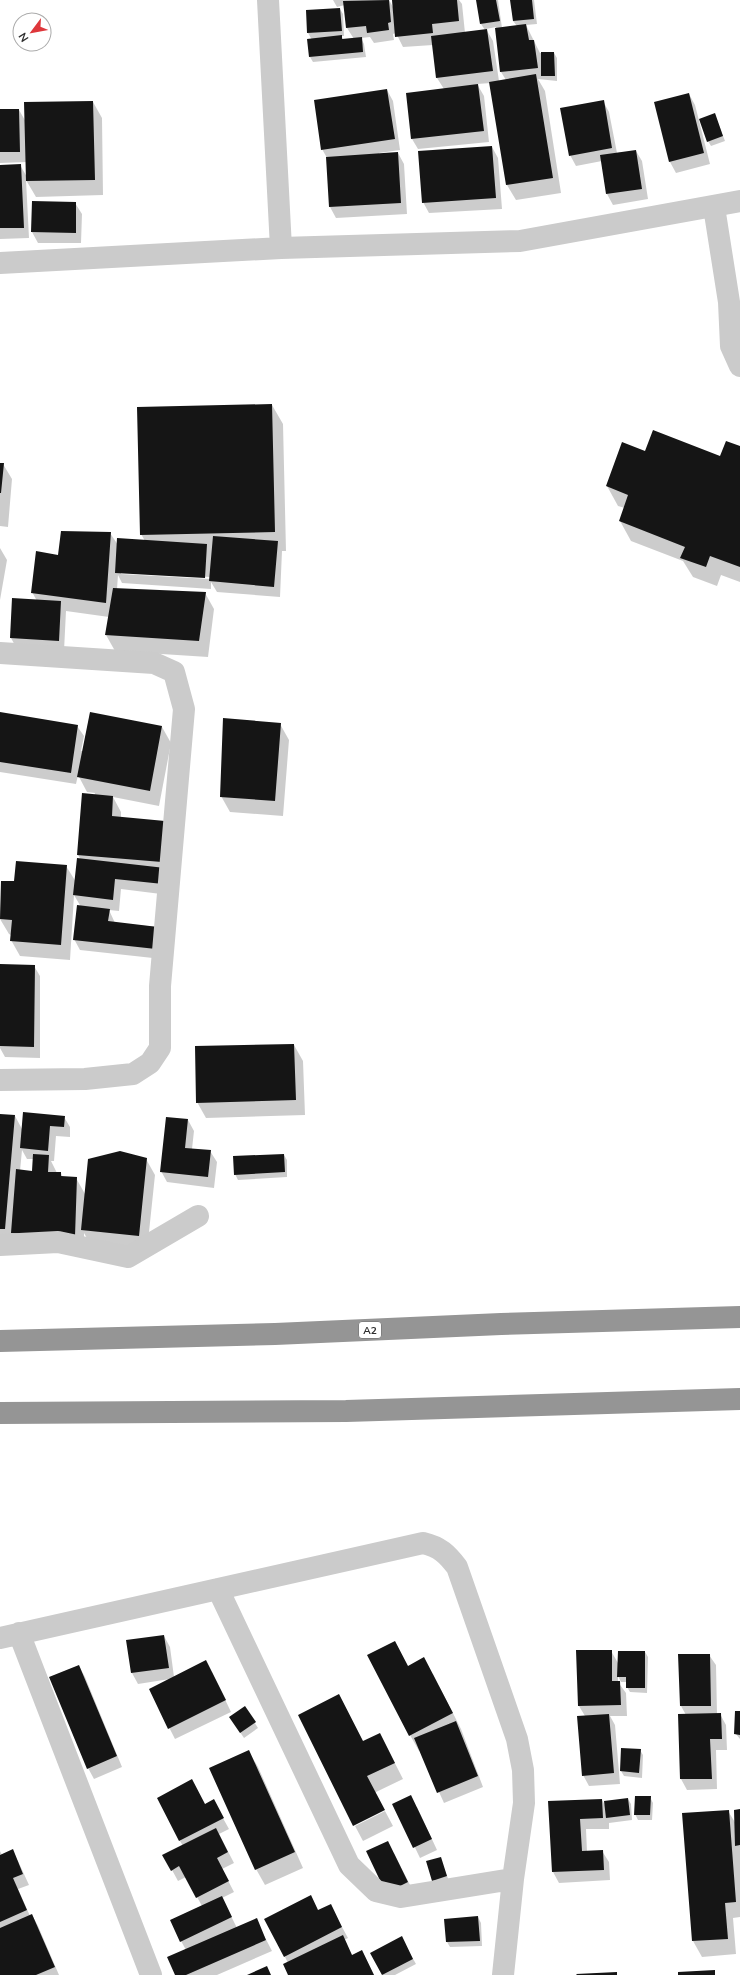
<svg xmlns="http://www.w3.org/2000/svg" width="740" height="1975" viewBox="0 0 740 1975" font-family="Mulish,sans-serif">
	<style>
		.shadow { fill: #0003; fill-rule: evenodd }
		.building { fill: #151515 }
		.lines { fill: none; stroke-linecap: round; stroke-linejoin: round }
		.minor { stroke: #cbcbcb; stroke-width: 22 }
		.highway { stroke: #959595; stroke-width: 22 }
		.labels { text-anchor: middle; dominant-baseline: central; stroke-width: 4; stroke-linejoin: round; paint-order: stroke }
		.shield { fill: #fff; stroke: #6d6d6d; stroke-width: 1 }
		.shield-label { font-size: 10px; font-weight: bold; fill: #2e2e2e }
	</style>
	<rect width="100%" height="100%" fill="#fff"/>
	<!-- shadow -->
	<path class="shadow" d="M333,0h56l4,7v-7h66l3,4 3,29 20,-3 -4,-6 -4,-24h21l4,28 15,-2 -4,-5 -2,-21h23l3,24 -11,1 14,28h14l3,5v23l-19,-2 7,12 16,102 -45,7 -9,-15 -16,-102 -14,1 7,12 5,46 -71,7 -6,-10 32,-50 -7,-11 -4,-33 -30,2 -7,-14 -3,1 1,6 -20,3 -4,-6 -9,1 3,6 2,13 -53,5 -3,-5 -2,-17h4l-4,-7 32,-24 3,5 1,22h-3l3,4 10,-1 -7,-11 -2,-23 -8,2zM496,27l5,45 5,8 -7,1 -6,-40 -7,-12z
		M387,90l6,11 7,49 -21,3v1l19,-1 6,11 3,50 -71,4 -6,-11 -3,-49 -5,-9z
		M689,94l6,11 15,59 -34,9 -6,-11 -15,-59z
		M603,101l6,11 8,41 19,-2 6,10 6,38 -35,6 -6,-11 -5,-33 -26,5 -6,-11z
		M93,102l9,16 1,77 -67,2 -10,-17 3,58 -29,1v-73l20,-1 7,12v-15l-27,1v-53h19l7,12z
		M715,115l10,26 -14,5 -3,-5z
		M492,147l6,11 4,51 -73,4 -6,-11z
		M75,203l7,11 -1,29h-43l-6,-11z
		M272,405l11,19 3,127h-4l-2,46 -63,-5 -6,-10v7l-89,-6 -4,-8 -1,14 88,4 9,16 -6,48 -93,-6 -9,-16 3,-18 -43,-6 -2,40 -47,-2 -6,-11 26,-37 -5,-9 26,-36 52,-23 8,12 27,-4 -4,-7zM121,572l89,5v2l-89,-5z
		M740,447v135l-19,-7 -4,11 -24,-9 -10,-16 -52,-20 -11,-20 5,-13 -7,-2 -11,-20 38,-34 76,5z
		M0,464h3l9,15 -4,48 -8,-1z
		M0,548l7,12 -7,40z
		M0,713l77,13 7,10 -3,15h2l7,-38 72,14 9,16 -12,63 -46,-9 8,15v6l43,4 5,73 -48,-6 -2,22 -10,-1 6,13 43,4 4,32 -82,-9 -6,-11 7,-32 -7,-12 -4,65 -50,-4 -9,-16v-5l-2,-1 -9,-15 2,-37h13l51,-16 10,16 5,-22 -3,-5 17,-62 -8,-1 -9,-17 -2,9 -76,-12z
		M280,724l9,16 -6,76 -53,-4 -9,-16z
		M0,965l34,1 6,10v82l-35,-1 -5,-9z
		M294,1045l9,16 2,54 -99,3 -9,-16z
		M0,1115l15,1 7,13 42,-12 6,10v10l-14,-1 -2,25h-3l6,12h4l2,5h13l9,16 61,-35 9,16 -8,76 -56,-6 -7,-12v18l-84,-8zM22,1150l5,9h7l-1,13 -13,-1z
		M188,1120l6,11 -2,18 18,2 7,11 -3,26 -47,-6 -6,-11z
		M284,1155l3,5v17l-49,3 -3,-6z
		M164,1636l6,11 4,30 38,-5 19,40 -56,27 -25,-49 20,-11 -32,5 -6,-11 -5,-32z
		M395,1642l13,25 25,7 28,55 22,58 -39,16 -24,-53 -1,1 -9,-16z
		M611,1651l7,12 27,-11 3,5 -1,36 -17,-1 -3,-5v-5h-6l-3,-6v6l8,11 1,23h-17l5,9 5,59 -31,2 -6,-11 2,-59 -6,-10z
		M709,1655l7,10 1,49h3l6,11 1,25h-11l1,39 -30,1 -6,-11 -2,-64h7l-5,-9z
		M79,1666l6,11 37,90 -28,12 -6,-11z
		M339,1695l24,47 17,-8 23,45 -27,13 -22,33z
		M245,1708l13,20 -14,10 -11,-16z
		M740,1712v27l-4,-5z
		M622,1749l18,1 3,5 -1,23 -18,-2 -3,-5z
		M249,1752l9,15 45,101 -38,17 -9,-16z
		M650,1797l3,6 -1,17h-14l-3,-6z
		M628,1799l3,5 1,16 -23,3v6h-23l1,23 15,-1 7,11 1,18 -51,3 -6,-11 -4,-70 53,-2 4,7z
		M394,1804l23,3 20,43 -17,8z
		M205,1805l14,6 10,18 -10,5 15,29 -12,6 12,23 -12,6 15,30 19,-8 16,31 -55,24h-41l10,-25 -5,-9 21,-35 -16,-29 -8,4 -6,-11 11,-24 -3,-5z
		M740,1810v107l-7,1 3,36 -34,3 -9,-16 -10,-127 45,-3 8,13z
		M385,1811l8,15 -30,15 -8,-15z
		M0,1851l2,4 10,-4 6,10 11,24 -11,4 12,27 2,-1 6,11 21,49h-59z
		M394,1853l20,40 -21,10z
		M440,1858l9,23 -13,4 -3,-5z
		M318,1911l18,5 12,22 -4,2 8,16 10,-5 12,24h-85l-1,-12 -3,-6z
		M478,1917l3,6 1,23 -32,1 -3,-5 -2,-22z
		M404,1943l12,21 -21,11h-12l-11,-22z"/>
	<!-- building -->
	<path class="building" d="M389,0l2,22 -3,1 1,7 -22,3 -1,-7 -20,2 -3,-27z
		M392,0h65l2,21 -27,3 1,9 -38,4z
		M476,0h20l4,21 -20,3z
		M510,0h22l2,19 -21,2z
		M340,8l2,23 -35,2 -1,-23z
		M526,24l3,16h5l4,28 -38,4 -5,-44z
		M487,29l6,42 -57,7 -5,-42z
		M342,35v4l20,-2 1,15 -54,5 -2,-18z
		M541,52h13l1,24h-14z
		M536,74l17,104 -47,7 -17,-103z
		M478,84l6,47 -73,8 -5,-46z
		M387,89l8,50 -74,11 -7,-50z
		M689,93l15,60 -35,9 -15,-60z
		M604,100l8,48 -43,8 -9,-48z
		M93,101l2,79 -69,1 -2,-79z
		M0,109h19l1,43h-20z
		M715,113l8,23 -16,6 -8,-23z
		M492,146l4,52 -74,5 -4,-52z
		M636,150l6,39 -36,5 -6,-39z
		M398,152l3,51 -72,4 -3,-50z
		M21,164l3,64h-24v-63z
		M32,201l44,1v31l-45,-1z
		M272,404l3,128 -135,3 -3,-128z
		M653,430l67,26 6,-15 14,5v121l-30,-11 -4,11 -26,-9 5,-11 -66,-26 9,-26 -22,-9 16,-44 23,9z
		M0,463h4l-3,30h-1z
		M61,531l50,1 -5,71 -75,-10 5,-42 22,4z
		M213,536l65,5 -4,46 -65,-6z
		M117,538l90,6 -2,34 -90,-5z
		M113,588l93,4 -7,49 -94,-6z
		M12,598l49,3 -2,40 -49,-3z
		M0,712l78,13 -7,48 -71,-11z
		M90,712l72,14 -12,65 -73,-14z
		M223,718l58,5 -6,78 -55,-4z
		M82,793l31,3 -1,20 53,5 -3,41 -85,-7z
		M77,858l88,10 -2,16 -48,-5 -2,21 -40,-5z
		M16,861l51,4 -6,80 -51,-4 2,-21 -12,-1 1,-38h13z
		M77,905l33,4 -2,12 50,6 -2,22 -83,-9z
		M0,964l35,1 -1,82 -34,-1z
		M294,1044l2,56 -100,3 -1,-57z
		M23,1112l42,4 -1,11 -14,-1 -2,25 -28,-3z
		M0,1114l15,1 -10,114h-5z
		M166,1117l22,2 -3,29 26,2 -3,27 -48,-5z
		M120,1151l27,7 -8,78 -58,-6 7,-71z
		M33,1154l16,1 -1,17h13v4l16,1 -2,59 -64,-3 5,-64 16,2z
		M284,1154l1,18 -51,3 -1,-19z
		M164,1635l5,33 -38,5 -5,-33z
		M395,1641l13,25 16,-9 29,56 -44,23 -42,-81z
		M576,1650h36v31h8l1,24 -43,1z
		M618,1651h27v37h-19v-11h-9z
		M678,1654h32l1,52h-31z
		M206,1660l20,40 -58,29 -19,-40z
		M79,1665l38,91 -30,13 -38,-92z
		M339,1694l24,47 17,-8 15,30 -28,13 18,34 -32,16 -55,-111z
		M245,1706l11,16 -16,11 -11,-16z
		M735,1711h5v24l-6,-1z
		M721,1713l1,26h-12l2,40h-32l-2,-65z
		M609,1714l5,59 -32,3 -5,-60z
		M456,1721l22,55 -41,17 -23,-55z
		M621,1748l20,1 -2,24 -19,-2z
		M249,1750l46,102 -40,18 -46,-102z
		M192,1779l13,25 9,-5 10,19 -45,23 -22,-43z
		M411,1795l21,44 -19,9 -21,-44z
		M635,1796h16l-1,19h-16z
		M628,1798l2,17 -24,3 -2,-17z
		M602,1799l1,19 -23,1 2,32 21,-1 1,20 -52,2 -4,-71z
		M740,1809v36l-5,1 -1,-36z
		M729,1810l7,92 -11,1 3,36 -36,2 -10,-128z
		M216,1828l12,24 -11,6 12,23 -33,17 -17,-32 -8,5 -9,-16z
		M388,1841l20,41 -22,11 -20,-42z
		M13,1849l10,25 -10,4 14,32 -27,12v-67z
		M441,1857l6,19 -15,5 -6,-20z
		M311,1895l7,15 13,-6 11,23 -58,30 -20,-38z
		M222,1896l10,21 -52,25 -10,-22z
		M32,1914l23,53 -19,8h-36v-47z
		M478,1916l2,25 -34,1 -2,-23z
		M257,1918l9,22 -80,35h-11l-8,-18z
		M343,1935l9,20 10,-5 12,25h-86l-5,-11z
		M402,1936l11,23 -31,16 -12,-22z
		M267,1966l4,9h-24z
		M715,1970v5h-37v-3z
		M617,1972v3h-40l-1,-1z"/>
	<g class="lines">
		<!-- minor -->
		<path class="minor" d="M268,0l13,248
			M714,207l15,95 2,44 9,20
			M0,263l281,-15 239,-7 220,-40
			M0,653l154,10 20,9 10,37 -24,277v62l-10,15 -17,11 -48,5 -85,1
			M0,1245l58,-3 70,15 70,-41
			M218,1589l131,276 27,26 25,6 112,-18
			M19,1633l132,342
			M0,1638l423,-95c17,4 24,11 34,24l60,172 6,31 1,33 -11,76 -10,96"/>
		<!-- highway -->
		<path class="highway" d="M0,1341l275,-7 226,-10 239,-7
			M0,1413l346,-2 394,-12"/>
	</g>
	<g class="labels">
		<!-- shield labels -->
		<rect class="shield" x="359" y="1322" width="22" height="16" rx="3"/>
		<g class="shield-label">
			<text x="370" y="1330">A2</text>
		</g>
	</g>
	<!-- north arrow -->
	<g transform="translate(32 32) rotate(238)"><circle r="19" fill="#ffffff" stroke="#ababab"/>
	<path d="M0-3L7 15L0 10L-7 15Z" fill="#de373b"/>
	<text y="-6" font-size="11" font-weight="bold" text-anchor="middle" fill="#2e2e2e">N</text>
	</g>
</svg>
